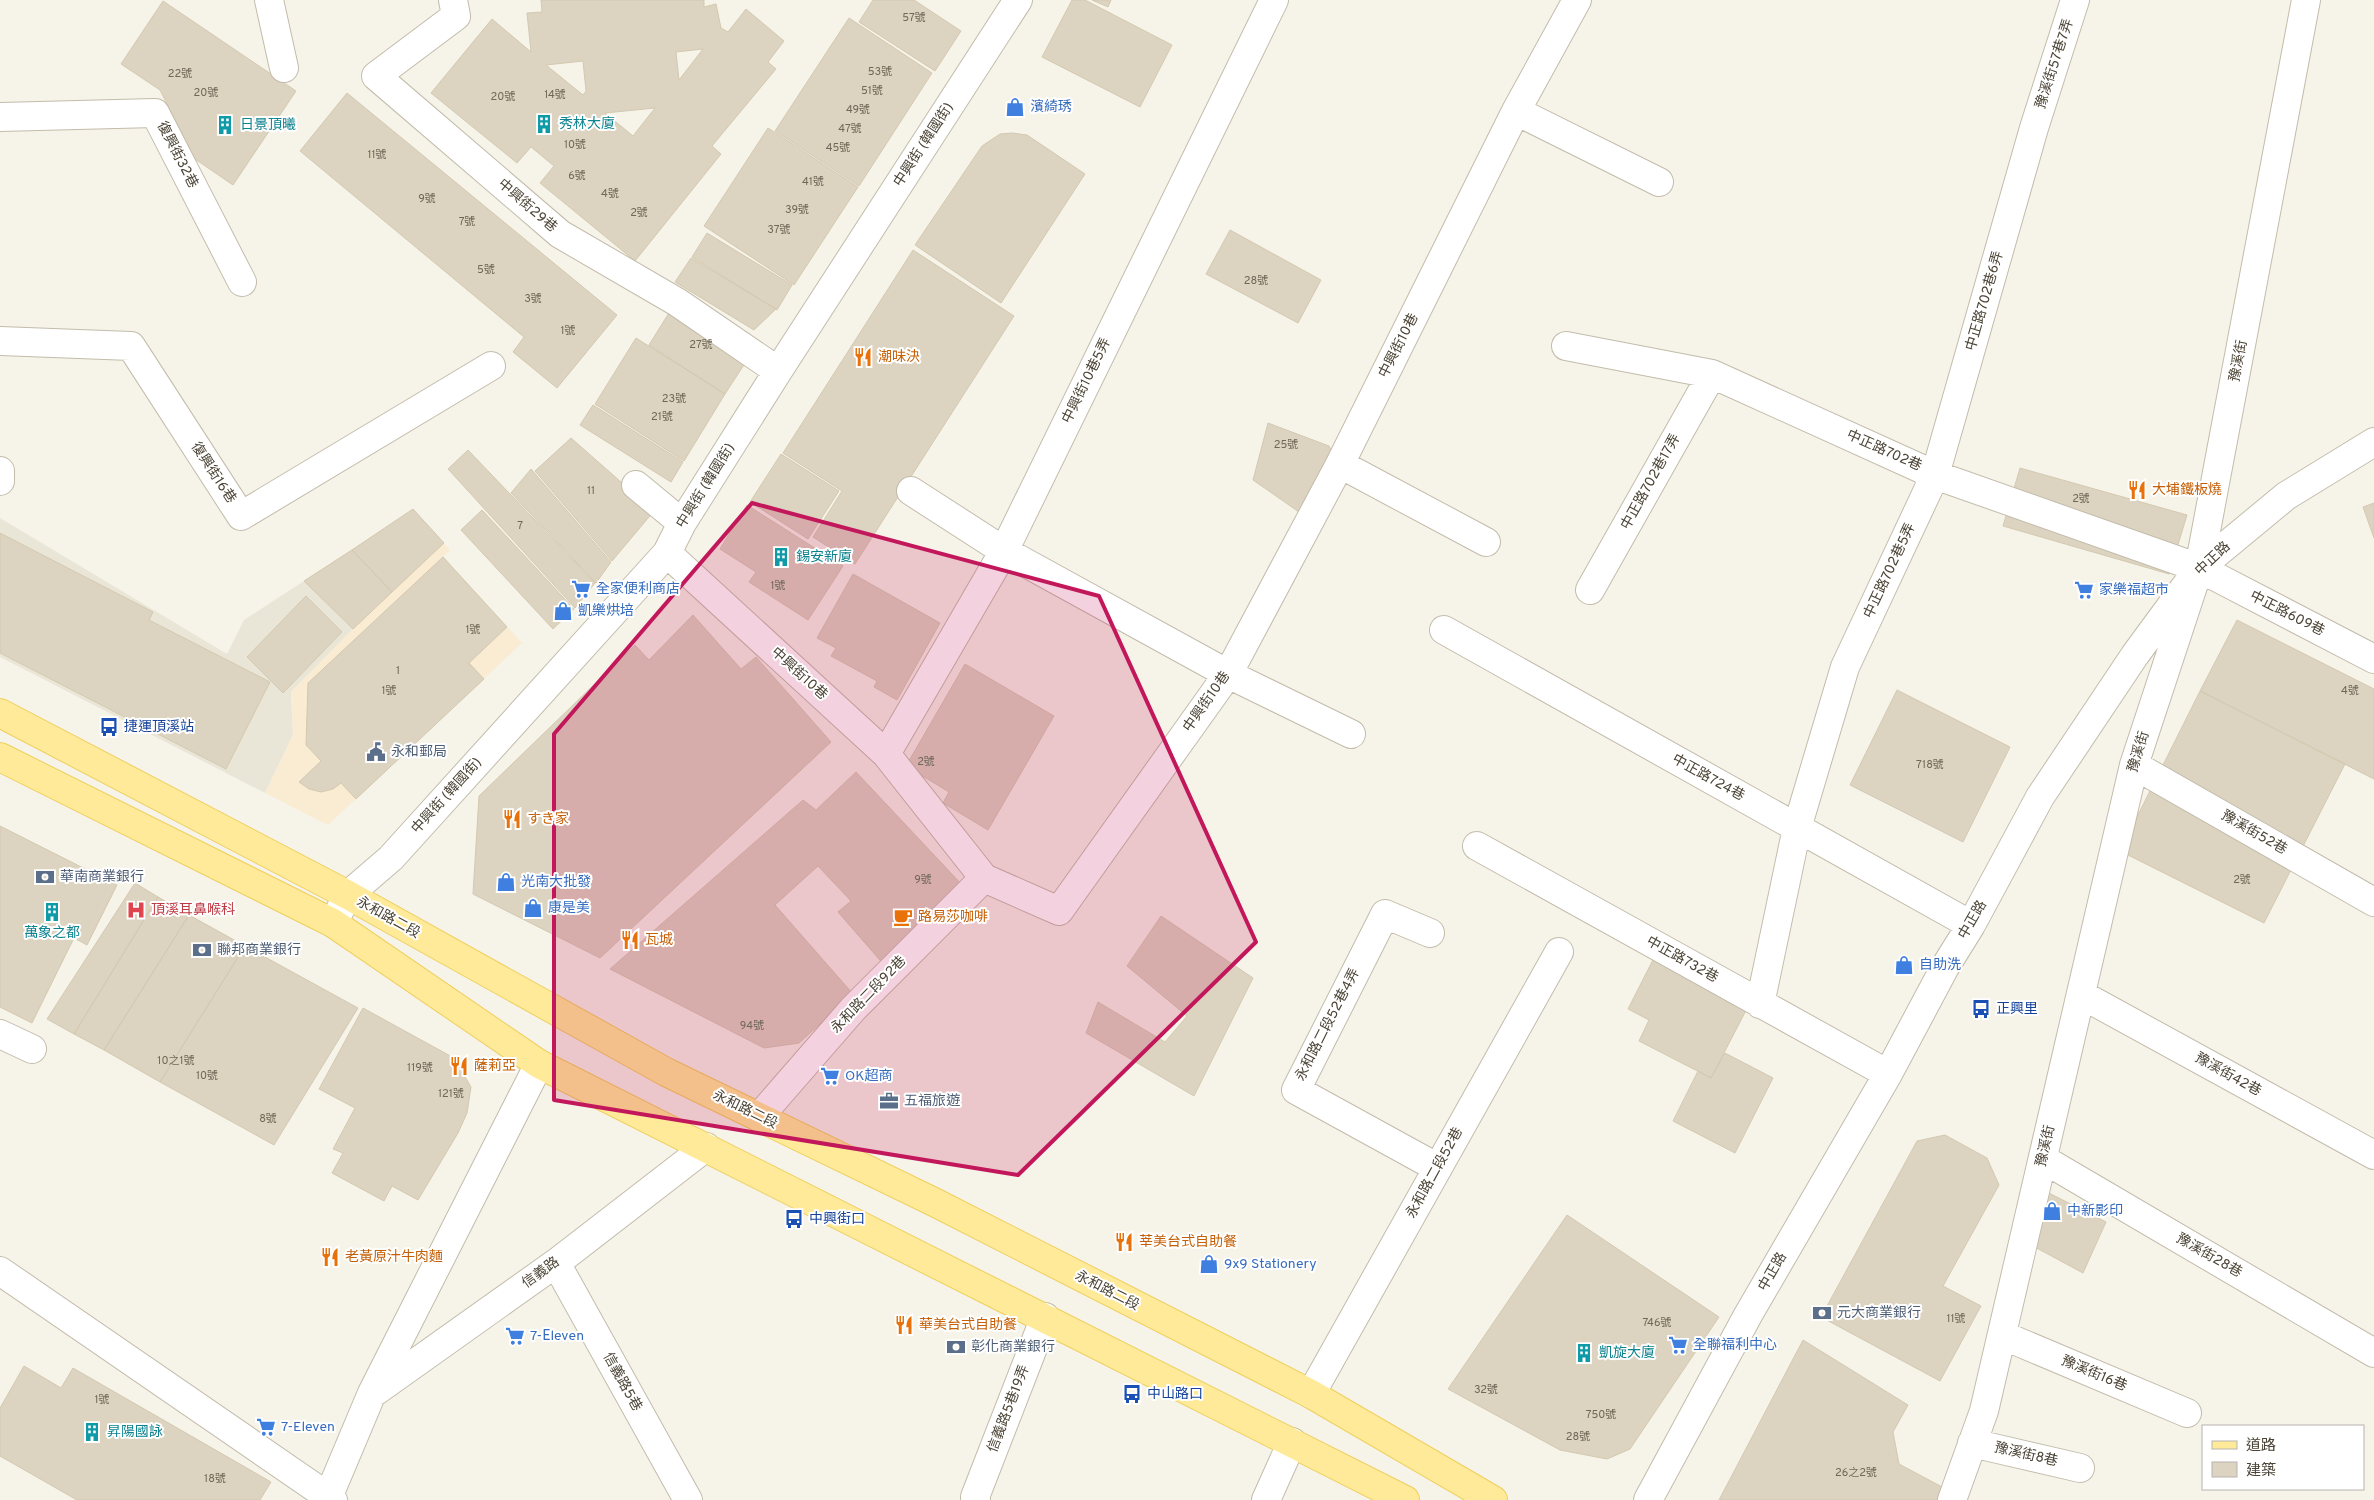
<svg xmlns="http://www.w3.org/2000/svg" width="2374" height="1500" viewBox="0 0 2374 1500" font-family="Overpass,'Noto Sans TC','Noto Sans JP',sans-serif">
	<style>
		.residential { fill: #eae6d7 }
		.commercial { fill: #f9ecd3 }
		.building { fill: #dcd3c0; stroke: #d4c9b0; fill-rule: evenodd }
		.lines { fill: none; stroke-linecap: round; stroke-linejoin: round }
		.minor-casing { stroke: #c3bcab; stroke-width: 30 }
		.major-casing { stroke: #efcf5e; stroke-width: 30 }
		.minor { stroke: #fff; stroke-width: 28 }
		.major { stroke: #ffea99; stroke-width: 28 }
		.marked { fill: #c2185b; fill-opacity: 0.2; stroke: #c2185b; stroke-width: 4; stroke-linejoin: round }
		.labels { text-anchor: middle; dominant-baseline: central; stroke-width: 4; stroke-linejoin: round; paint-order: stroke }
		.number-label { font-size: 11px; fill: #6f6858 }
		.street-label { font-size: 14px; fill: #4b4436; stroke: #fff }
		.shop-label { font-size: 14px; fill: #366cbe; stroke: #fff; text-anchor: start }
		.culture-label { font-size: 14px; fill: #0d838f; stroke: #fff; text-anchor: start }
		.food-label { font-size: 14px; fill: #c56008; stroke: #fff; text-anchor: start }
		.transit-label { font-size: 14px; fill: #164399; stroke: #fff; text-anchor: start }
		.service-label { font-size: 14px; fill: #4e5e75; stroke: #fff; text-anchor: start }
		.health-label { font-size: 14px; fill: #be3a42; stroke: #fff; text-anchor: start }
	</style>
	<rect width="100%" height="100%" fill="#f6f3e9"/>
	<!-- residential -->
	<path class="residential" d="M0,518l227,136 17,-34 60,-39 49,48 -62,63 2,43 -28,58 -265,-136z"/>
	<!-- commercial -->
	<path class="commercial" d="M413,509l37,41 -7,7 79,86 -194,182 -63,-32 28,-58 -2,-43 62,-63 -49,-48z"/>
	<!-- building -->
	<path class="building" d="M541,0h163v7l12,-3 5,24 7,4 18,-23 38,32 -16,21 8,7 -64,77 9,8 -86,107 -95,-78 14,-17 -23,-19 -14,16 -86,-70 61,-74 39,33 -4,-39 15,-1zM703,49l-24,31 -3,-28zM583,61l3,30 -3,4 -37,-30zM655,108l-22,28 -28,-23z
		M873,0h41l47,31 -26,40 -76,-49z
		M1072,0h13l87,45 -32,62 -98,-50z
		M1092,0h19l-3,7z
		M163,1l133,90 -63,94 -38,-26 -35,-69 -39,-26z
		M849,18l83,55 -73,113 -84,-55z
		M347,93l270,222 -60,73 -44,-36 11,-15 -224,-186z
		M768,128l90,59 -64,98 -90,-59z
		M1012,133l15,2 58,39 -84,129 -86,-58 67,-99 18,-12z
		M1230,230l91,50 -23,43 -92,-49z
		M707,233l85,52 -15,25 -85,-53z
		M913,250l101,66 -159,248 -42,-27 29,-46 -59,-38z
		M691,258l85,51 -22,21 -79,-48z
		M672,308l77,49 -24,37 -76,-49z
		M636,338l89,56 -41,67 -89,-57z
		M593,405l90,57 -12,20 -91,-57z
		M1268,423l61,23 10,19 -40,47 -46,-32z
		M571,438l83,73 -42,50 -77,-90z
		M468,450l127,133 -20,25 -127,-139z
		M781,454l58,37 -31,48 -58,-37z
		M2020,468l167,47 -18,59 -166,-48z
		M531,469l80,93 -15,21 -85,-90z
		M2374,503v35l-11,-31z
		M747,505l96,61 -35,54 -59,-38 7,-10 -36,-23z
		M413,509l31,34 -52,49 -40,-42z
		M482,510l92,99 -21,20 -92,-99z
		M0,533l153,79 -4,8 121,62 -44,87 -226,-116z
		M352,550l40,42 -39,37 -49,-48z
		M443,557l64,70 -38,36 15,16 -128,120 -15,-16 -8,6 -12,3 -12,-3 -10,-7 22,-21 -15,-16 2,-62z
		M853,574l87,49 -43,77 -23,-13 3,-6 -46,-25 5,-8 -19,-10z
		M306,596l36,36 -59,61 -36,-36z
		M693,615l48,54 15,-12 75,85 -231,216 -127,-64 6,-98 156,-151 14,15z
		M2237,620l137,69v90l-174,-88z
		M965,664l89,52 -66,114 -45,-27 6,-11 -43,-26z
		M1897,690l113,57 -47,95 -113,-57z
		M2200,691l145,73 -49,96 -144,-73z
		M856,772l109,116 -80,78 -47,-54 13,-11 -33,-35 -43,39 78,89 -54,49 -35,5 -154,-79 193,-169 13,10z
		M2152,787l144,73 -32,63 -144,-72z
		M0,826l117,59 -30,60 -13,-7 -42,85 -32,-16z
		M135,883l23,14 -84,137 -27,-15z
		M158,897l31,18 -85,135 -30,-16z
		M189,915l56,31 -85,136 -56,-32z
		M1161,916l92,62 -59,118 -108,-63 12,-31 67,40 22,-26 -60,-50z
		M245,946l113,62 -84,137 -114,-63z
		M1660,946l94,49 -43,83 -72,-37 10,-21 -21,-11z
		M363,1008l91,50 17,29 -4,26 -9,20 -40,67 -26,-14 -8,15 -52,-28 11,-20 -10,-4 22,-41 -36,-19z
		M1725,1053l48,25 -38,75 -62,-32 25,-50 13,7z
		M1945,1135l42,23 12,27 -56,101 38,20 -41,75 -119,-64 96,-176z
		M2045,1191l61,31 -23,51 -52,-28z
		M1567,1215l152,102 -89,132 -23,10 -47,-9 -112,-61z
		M1803,1340l105,65 -15,27 6,32 45,24 -3,12h-222z
		M24,1366l37,22 12,-20 198,114 -11,18h-183l-77,-44v-48z"/>
	<g class="lines">
		<!-- minor casing -->
		<g class="minor-casing">
			<path id="minor" d="M269,0l15,68
				M453,0l3,16 -80,60 184,158 117,68 101,69
				M1516,111l143,71
				M0,117l155,-4 87,169
				M0,341l131,5 110,170 250,-150
				M1566,346l146,28 223,101 264,93 175,91
				M1340,464l146,78
				M0,471v10
				M636,485l46,38
				M911,491l93,60 224,123 123,60
				M667,553l219,201 98,124 75,33 169,-237 112,-210 176,-353 61,-111
				M1590,590l122,-216
				M1444,630l527,295
				M886,754l118,-203 270,-551
				M2134,765l240,137
				M1477,846l411,228
				M333,923l15,-28 43,-37 276,-305 15,-30 96,-152 240,-371
				M1430,933l-45,-19 -89,176 142,78
				M2082,995l292,160
				M1760,1004l37,-176 48,-161 90,-192 99,-347 41,-128
				M0,1034l32,15
				M759,1117l94,-108 131,-131
				M2043,1159l331,194
				M556,1263l132,237
				M0,1271l333,229
				M2002,1335l185,78
				M376,1391l180,-128 150,-116
				M1311,1394l248,-442
				M1972,1443l108,25
				M327,1500l45,-107 167,-329
				M976,1500l-1,-3 70,-180
				M1266,1500l26,-58
				M1648,1500l100,-185 140,-241 57,-107 26,-42 69,-128 95,-142 64,-87 87,-72 88,-54
				M1952,1500l32,-89 150,-646 65,-197 107,-568"/>
		</g>
		<!-- major casing -->
		<g class="major-casing">
			<path id="major" d="M0,713l348,182 318,177 268,130 377,192 182,106
				M0,757l333,166 206,141 866,436"/>
		</g>
		<!-- minor -->
		<use href="#minor" class="minor"/>
		<!-- major -->
		<use href="#major" class="major"/>
	</g>
	<!-- marked area -->
	<path class="marked" d="M752,503l347,93 157,346 -238,233 -464,-75v-366z"/>
	<!-- icons -->
	<defs>
		<g id="shop-bare" transform="scale(1.5)"><path d="M-5-2.5h2.3a2.7 3.5 0 0 1 5.4 0H5L5.5 6h-11ZM-1.5-2.5h3a1.5 2.3 0 0 0-3 0Z" fill="#3f7fe0" stroke="#fff" stroke-width="2.5" paint-order="stroke"/></g>
		<g id="building-bare" transform="scale(1.5)"><path d="M-4-6H4V6H1V3H-1V6H-4ZM-2.5-4.3h1.7v1.8h-1.7ZM.8-4.3h1.7v1.8H.8ZM-2.5-1h1.7V.8h-1.7ZM.8-1h1.7V.8H.8Z" fill="#0f9aa8" stroke="#fff" stroke-width="2.5" paint-order="stroke"/></g>
		<g id="restaurant-bare" transform="scale(1.5)"><path d="M-5-6h1v4h1v-4h1v4h1v-4h1v5L-1.5 .5V6h-2V.5L-5-1ZM5-6V6H3V1.5H1.5Q1.5-4 5-6Z" fill="#e8710a" stroke="#fff" stroke-width="2.5" paint-order="stroke"/></g>
		<g id="supermarket-bare" transform="scale(1.5)"><path d="M-6-5.5h2.5l.6 2H6L4.5 2H-2.5L-4.4-4H-6ZM-1.5 3.2a1.3 1.3 0 1 0 .1 0ZM3 3.2a1.3 1.3 0 1 0 .1 0Z" fill="#3f7fe0" stroke="#fff" stroke-width="2.5" paint-order="stroke"/></g>
		<g id="bus-bare" transform="scale(1.5)"><path d="M-5-6H5V4H4V6H2V4H-2V6H-4V4H-5ZM-3.5-4V0h7V-4ZM-3.5 1.2v1.5H-2V1.2ZM2 1.2v1.5H3.5V1.2Z" fill="#1a4fb4" stroke="#fff" stroke-width="2.5" paint-order="stroke"/></g>
		<g id="civic-bare" transform="scale(1.5)"><path d="M-.6-6.5H3V-4.5H.6V-3L4-1V1h2V6H-6V1h2V-1L-.6-3ZM-1.2 2.5V6h2.4V2.5Z" fill="#5c6f8a" stroke="#fff" stroke-width="2.5" paint-order="stroke"/></g>
		<g id="bank-bare" transform="scale(1.5)"><path d="M-6-4H6V4H-6ZM0-2.3a2.3 2.3 0 1 0 0 4.6a2.3 2.3 0 1 0 0-4.6Z" fill="#5c6f8a" stroke="#fff" stroke-width="2.5" paint-order="stroke"/></g>
		<g id="hospital-bare" transform="scale(1.5)"><path d="M-5-5h3v3.5h4V-5h3V5h-3V1.5h-4V5h-3Z" fill="#e0444e" stroke="#fff" stroke-width="2.5" paint-order="stroke"/></g>
		<g id="cafe-bare" transform="scale(1.5)"><path d="M-5.5-4.5H6V0H3Q3 3.5 0 3.5H-2.5Q-5.5 3.5-5.5 0ZM3-3.2v2h1.7v-2ZM-6 4.5H4V6H-6Z" fill="#e8710a" stroke="#fff" stroke-width="2.5" paint-order="stroke"/></g>
		<g id="office-bare" transform="scale(1.5)"><path d="M-6-3h4V-5.5h4V-3h4V5H-6ZM-1-4.5V-3h2v-1.5ZM-6 0V1H6V0Z" fill="#5c6f8a" stroke="#fff" stroke-width="2.5" paint-order="stroke"/></g>
	</defs>
	<g fill-rule="evenodd">
		<use href="#shop-bare" x="1015" y="107"/>
		<use href="#building-bare" x="544" y="124"/>
		<use href="#building-bare" x="225" y="125"/>
		<use href="#restaurant-bare" x="863" y="357"/>
		<use href="#restaurant-bare" x="2137" y="490"/>
		<use href="#building-bare" x="781" y="557"/>
		<use href="#supermarket-bare" x="581" y="589"/>
		<use href="#supermarket-bare" x="2084" y="590"/>
		<use href="#shop-bare" x="563" y="611"/>
		<use href="#bus-bare" x="109" y="727"/>
		<use href="#civic-bare" x="376" y="752"/>
		<use href="#restaurant-bare" x="512" y="819"/>
		<use href="#bank-bare" x="45" y="877"/>
		<use href="#shop-bare" x="506" y="882"/>
		<use href="#shop-bare" x="533" y="908"/>
		<use href="#hospital-bare" x="136" y="910"/>
		<use href="#building-bare" x="52" y="912"/>
		<use href="#cafe-bare" x="903" y="917"/>
		<use href="#restaurant-bare" x="630" y="940"/>
		<use href="#bank-bare" x="202" y="950"/>
		<use href="#shop-bare" x="1904" y="965"/>
		<use href="#bus-bare" x="1981" y="1009"/>
		<use href="#restaurant-bare" x="459" y="1066"/>
		<use href="#supermarket-bare" x="830" y="1076"/>
		<use href="#office-bare" x="889" y="1101"/>
		<use href="#shop-bare" x="2052" y="1211"/>
		<use href="#bus-bare" x="794" y="1219"/>
		<use href="#restaurant-bare" x="1124" y="1242"/>
		<use href="#restaurant-bare" x="330" y="1257"/>
		<use href="#shop-bare" x="1209" y="1264"/>
		<use href="#bank-bare" x="1822" y="1313"/>
		<use href="#restaurant-bare" x="904" y="1325"/>
		<use href="#supermarket-bare" x="515" y="1336"/>
		<use href="#supermarket-bare" x="1678" y="1345"/>
		<use href="#bank-bare" x="956" y="1347"/>
		<use href="#building-bare" x="1584" y="1353"/>
		<use href="#bus-bare" x="1132" y="1394"/>
		<use href="#supermarket-bare" x="266" y="1427"/>
		<use href="#building-bare" x="92" y="1432"/>
	</g>
	<g class="labels">
		<!-- number labels -->
		<g class="number-label">
			<text x="914" y="18">57號</text>
			<text x="880" y="72">53號</text>
			<text x="180" y="74">22號</text>
			<text x="872" y="91">51號</text>
			<text x="206" y="93">20號</text>
			<text x="555" y="95">14號</text>
			<text x="503" y="97">20號</text>
			<text x="858" y="110">49號</text>
			<text x="850" y="129">47號</text>
			<text x="575" y="145">10號</text>
			<text x="838" y="148">45號</text>
			<text x="377" y="155">11號</text>
			<text x="577" y="176">6號</text>
			<text x="813" y="182">41號</text>
			<text x="610" y="194">4號</text>
			<text x="427" y="199">9號</text>
			<text x="797" y="210">39號</text>
			<text x="639" y="213">2號</text>
			<text x="467" y="222">7號</text>
			<text x="779" y="230">37號</text>
			<text x="486" y="270">5號</text>
			<text x="1256" y="281">28號</text>
			<text x="533" y="299">3號</text>
			<text x="568" y="331">1號</text>
			<text x="701" y="345">27號</text>
			<text x="674" y="399">23號</text>
			<text x="662" y="417">21號</text>
			<text x="1286" y="445">25號</text>
			<text x="591" y="491">11</text>
			<text x="2081" y="499">2號</text>
			<text x="520" y="526">7</text>
			<text x="778" y="586">1號</text>
			<text x="473" y="630">1號</text>
			<text x="398" y="671">1</text>
			<text x="389" y="691">1號</text>
			<text x="2350" y="691">4號</text>
			<text x="926" y="762">2號</text>
			<text x="1930" y="765">718號</text>
			<text x="923" y="880">9號</text>
			<text x="2242" y="880">2號</text>
			<text x="752" y="1026">94號</text>
			<text x="176" y="1061">10之1號</text>
			<text x="420" y="1068">119號</text>
			<text x="207" y="1076">10號</text>
			<text x="451" y="1094">121號</text>
			<text x="268" y="1119">8號</text>
			<text x="1956" y="1319">11號</text>
			<text x="1657" y="1323">746號</text>
			<text x="1486" y="1390">32號</text>
			<text x="102" y="1400">1號</text>
			<text x="1601" y="1415">750號</text>
			<text x="1578" y="1437">28號</text>
			<text x="1856" y="1473">26之2號</text>
			<text x="215" y="1479">18號</text>
		</g>
		<!-- street labels -->
		<g class="street-label">
			<text transform="translate(2055 64) rotate(-72)">豫溪街57巷7弄</text>
			<text transform="translate(924 145) rotate(-57)">中興街 (韓國街)</text>
			<text transform="translate(177 155) rotate(63)">復興街32巷</text>
			<text transform="translate(527 206) rotate(41)">中興街29巷</text>
			<text transform="translate(1985 301) rotate(-74)">中正路702巷6弄</text>
			<text transform="translate(1399 346) rotate(-63)">中興街10巷</text>
			<text transform="translate(2239 361) rotate(-79)">豫溪街</text>
			<text transform="translate(1087 381) rotate(-64)">中興街10巷5弄</text>
			<text transform="translate(1884 451) rotate(24)">中正路702巷</text>
			<text transform="translate(213 473) rotate(57)">復興街16巷</text>
			<text transform="translate(1651 482) rotate(-61)">中正路702巷17弄</text>
			<text transform="translate(706 486) rotate(-58)">中興街 (韓國街)</text>
			<text transform="translate(2213 559) rotate(-43)">中正路</text>
			<text transform="translate(1890 571) rotate(-65)">中正路702巷5弄</text>
			<text transform="translate(2287 614) rotate(27)">中正路609巷</text>
			<text transform="translate(799 674) rotate(42)">中興街10巷</text>
			<text transform="translate(1207 702) rotate(-55)">中興街10巷</text>
			<text transform="translate(2139 752) rotate(-73)">豫溪街</text>
			<text transform="translate(1708 778) rotate(29)">中正路724巷</text>
			<text transform="translate(447 796) rotate(-48)">中興街 (韓國街)</text>
			<text transform="translate(2254 833) rotate(30)">豫溪街52巷</text>
			<text transform="translate(388 918) rotate(29)">永和路二段</text>
			<text transform="translate(1973 920) rotate(-60)">中正路</text>
			<text transform="translate(1682 960) rotate(29)">中正路732巷</text>
			<text transform="translate(869 995) rotate(-46)">永和路二段92巷</text>
			<text transform="translate(1328 1025) rotate(-63)">永和路二段52巷4弄</text>
			<text transform="translate(2228 1075) rotate(29)">豫溪街42巷</text>
			<text transform="translate(745 1110) rotate(26)">永和路二段</text>
			<text transform="translate(2046 1146) rotate(-77)">豫溪街</text>
			<text transform="translate(1435 1173) rotate(-61)">永和路二段52巷</text>
			<text transform="translate(2209 1256) rotate(30)">豫溪街28巷</text>
			<text transform="translate(1773 1272) rotate(-60)">中正路</text>
			<text transform="translate(541 1273) rotate(-36)">信義路</text>
			<text transform="translate(1107 1291) rotate(27)">永和路二段</text>
			<text transform="translate(2094 1374) rotate(23)">豫溪街16巷</text>
			<text transform="translate(622 1382) rotate(61)">信義路5巷</text>
			<text transform="translate(1009 1409) rotate(-69)">信義路5巷19弄</text>
			<text transform="translate(2026 1455) rotate(13)">豫溪街8巷</text>
		</g>
		<!-- shop labels -->
		<g class="shop-label">
			<text x="1030" y="107">濱綺琇</text>
			<text x="596" y="589">全家便利商店</text>
			<text x="2099" y="590">家樂福超市</text>
			<text x="578" y="611">凱樂烘培</text>
			<text x="521" y="882">光南大批發</text>
			<text x="548" y="908">康是美</text>
			<text x="1919" y="965">自助洗</text>
			<text x="845" y="1076">OK超商</text>
			<text x="2067" y="1211">中新影印</text>
			<text x="1224" y="1264">9x9 Stationery</text>
			<text x="530" y="1336">7-Εleven</text>
			<text x="1693" y="1345">全聯福利中心</text>
			<text x="281" y="1427">7-Eleven</text>
		</g>
		<!-- culture labels -->
		<g class="culture-label">
			<text x="559" y="124">秀林大廈</text>
			<text x="240" y="125">日景頂曦</text>
			<text x="796" y="557">錫安新廈</text>
			<text x="52" y="933" text-anchor="middle">萬象之都</text>
			<text x="1599" y="1353">凱旋大廈</text>
			<text x="107" y="1432">昇陽國詠</text>
		</g>
		<!-- food labels -->
		<g class="food-label">
			<text x="878" y="357">潮味決</text>
			<text x="2152" y="490">大埔鐵板燒</text>
			<text x="527" y="819">すき家</text>
			<text x="918" y="917">路易莎咖啡</text>
			<text x="645" y="940">瓦城</text>
			<text x="474" y="1066">薩莉亞</text>
			<text x="1139" y="1242">莘美台式自助餐</text>
			<text x="345" y="1257">老黃原汁牛肉麵</text>
			<text x="919" y="1325">華美台式自助餐</text>
		</g>
		<!-- transit labels -->
		<g class="transit-label">
			<text x="124" y="727">捷運頂溪站</text>
			<text x="1996" y="1009">正興里</text>
			<text x="809" y="1219">中興街口</text>
			<text x="1147" y="1394">中山路口</text>
		</g>
		<!-- service labels -->
		<g class="service-label">
			<text x="391" y="752">永和郵局</text>
			<text x="60" y="877">華南商業銀行</text>
			<text x="217" y="950">聯邦商業銀行</text>
			<text x="904" y="1101">五福旅遊</text>
			<text x="1837" y="1313">元大商業銀行</text>
			<text x="971" y="1347">彰化商業銀行</text>
		</g>
		<!-- health labels -->
		<g class="health-label">
			<text x="151" y="910">頂溪耳鼻喉科</text>
		</g>
	</g>
	<!-- legend -->
	<rect x="2202" y="1425" width="162" height="65" fill="#ffffff" stroke="#b7b4af"/>
	<rect x="2212" y="1441" width="25" height="8" fill="#ffea99" stroke="#b7b4af"/>
	<text x="2246" y="1450" font-size="15" fill="#4b4436">道路</text>
	<rect x="2212" y="1462" width="25" height="15" fill="#dcd3c0" stroke="#b7b4af"/>
	<text x="2246" y="1475" font-size="15" fill="#4b4436">建築</text>
</svg>
